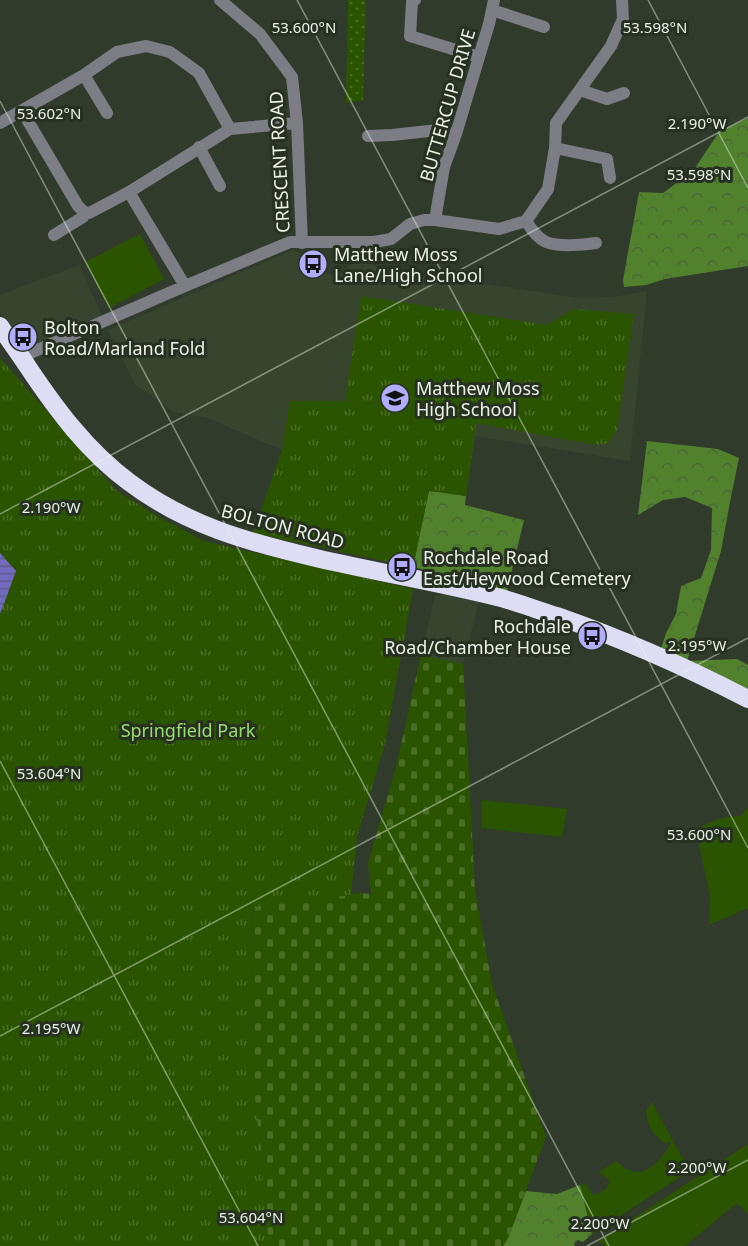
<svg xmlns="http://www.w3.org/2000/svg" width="748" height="1246" viewBox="0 0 748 1246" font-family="'Noto Sans',sans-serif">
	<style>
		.built { fill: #37452f }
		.grass { fill: #2a5400 }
		.forest { fill: url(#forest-crowns) }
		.cemetery { fill: url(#cemetery-stones) }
		.park { fill: url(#park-tufts) }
		.garden { fill: url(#garden-dots) }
		.water { fill: url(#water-rules) }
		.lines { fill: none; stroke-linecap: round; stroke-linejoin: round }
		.minor { stroke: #7d7d86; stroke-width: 12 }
		.highway { stroke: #ddddf4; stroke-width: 18 }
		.ticks { fill: none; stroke: #ecf3e9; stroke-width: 1.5; stroke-opacity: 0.45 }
		.labels { text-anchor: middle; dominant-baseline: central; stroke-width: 6; stroke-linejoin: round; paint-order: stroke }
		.street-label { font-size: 18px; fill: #ecf3e9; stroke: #273121 }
		.poi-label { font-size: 18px; fill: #ecf3e9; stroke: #273121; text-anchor: start }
		.park-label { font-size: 18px; fill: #9bdd6f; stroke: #273121 }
		.ticks-label { font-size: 15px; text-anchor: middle; fill: #ecf3e9; stroke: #273121; stroke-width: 6; stroke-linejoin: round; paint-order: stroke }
	</style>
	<defs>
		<pattern id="forest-crowns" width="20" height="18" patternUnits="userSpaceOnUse" patternTransform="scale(1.5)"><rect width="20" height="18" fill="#51812d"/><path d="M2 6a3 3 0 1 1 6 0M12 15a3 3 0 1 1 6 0" fill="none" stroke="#4c6838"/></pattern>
		<pattern id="cemetery-stones" width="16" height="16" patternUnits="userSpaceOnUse" patternTransform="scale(1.5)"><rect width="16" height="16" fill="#2a5400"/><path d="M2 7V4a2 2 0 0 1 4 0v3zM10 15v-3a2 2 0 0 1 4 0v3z" fill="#496d25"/></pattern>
		<pattern id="park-tufts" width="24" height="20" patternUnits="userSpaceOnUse" patternTransform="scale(1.5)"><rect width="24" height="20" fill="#2a5400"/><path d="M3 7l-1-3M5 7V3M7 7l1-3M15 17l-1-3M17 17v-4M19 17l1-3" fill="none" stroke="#496d25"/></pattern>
		<pattern id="garden-dots" width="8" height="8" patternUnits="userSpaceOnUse" patternTransform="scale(1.5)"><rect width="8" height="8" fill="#2a5400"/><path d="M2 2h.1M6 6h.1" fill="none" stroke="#496d25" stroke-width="1.8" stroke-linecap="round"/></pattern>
		<pattern id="water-rules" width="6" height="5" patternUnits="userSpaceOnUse" patternTransform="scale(1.5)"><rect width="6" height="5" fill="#726abe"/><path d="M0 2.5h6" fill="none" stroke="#5f5b88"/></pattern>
	</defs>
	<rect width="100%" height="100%" fill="#313b2b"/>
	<!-- built -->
	<path class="built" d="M293,250l11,5 14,16 15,5 15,-9 9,-8 24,9 197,30 35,-1 34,-6 -17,170 -155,-25 -9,60 -37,-6 -16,77 -160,-34 29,-83 -74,-32 -34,-6 -39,-28 -27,-54z
		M79,265l24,53 -78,30 -25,-37v-16z
		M448,594l31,8 -16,62 -42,-9 14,-59z"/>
	<!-- grass -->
	<path class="grass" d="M140,234l24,45 -55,29 -24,-46z
		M482,800l85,9 -5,28 -80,-9z
		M748,807v101l-39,17 1,-28 -14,-68c14,-7 29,-14 45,-13z
		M652,1102l28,52 11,16 -99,64 -12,-49 6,-1 6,10h6l9,-6 3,-7 -11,-9 17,-11c5,4 10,9 16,10 18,6 32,-17 40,-29l-7,1c-13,-10 -17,-16 -19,-32z
		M748,1144v70l-11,-11 -52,43h-80l-2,-3 -6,-1z"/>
	<!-- forest -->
	<path class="forest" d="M748,118v148l-83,13 -19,6 -22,2 -1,-7 16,-88 24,1 30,-22 26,-39z
		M647,441l71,8 21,9 -9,44 -9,49 -34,110 50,-2 11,6v27l-87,-43 5,-16 10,-19 5,-28 20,-8 10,-28 1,-42 -27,-11 -22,3 -25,15z
		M429,490l37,6 -1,9 59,15 -17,71 -94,-24z
		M580,1185l12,49 -9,8 -5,-2 -4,3 1,3h-72l5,-8 18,-47 31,3z"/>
	<!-- cemetery -->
	<path class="cemetery" d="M421,655l42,9 12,226 17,94 54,153 -38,101 -5,8h-239l-14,-203 3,-136 108,-14 10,1 -3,-31 28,-96z"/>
	<!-- park -->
	<path class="park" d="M361,296l186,29 27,-16 60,5 -17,116 -9,13 -12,2 -120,-22 -10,73 -37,-5 -16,76 -160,-34 29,-83 8,-49h55z
		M0,358l117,133 42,26 45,24 209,48 -28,155 -28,93 -6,58 -98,12 -3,136 19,203h-269z"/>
	<!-- garden -->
	<path class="garden" d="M348,0h18l-3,100 -17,3z"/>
	<!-- water -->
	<path class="water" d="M0,553l16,18 -15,41 -1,1z"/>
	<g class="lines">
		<!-- minor -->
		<path class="minor" d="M220,0l40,34 32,43 5,46 5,120
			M415,0l-3,2 -2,34 69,21
			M492,10l52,17
			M84,75l23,38
			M580,90l27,9 17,-6
			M22,111l56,95 6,6
			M0,123l84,-48 33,-23 29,-6 24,6 29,21 31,56
			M368,136l24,-1 46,-5 18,4
			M199,147l21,39
			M555,148l52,11 3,19
			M129,192l56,94
			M435,220l9,-53 12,-33 23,-77 10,-33 5,-24
			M526,221c5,8 11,17 20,21 12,5 38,3 50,1
			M54,235l29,-18 1,-5 5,1 4,-2 36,-19 101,-63 67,-6
			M21,357l164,-71 105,-44h84l17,-3 19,-15 14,-4h11l64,9 27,-8 22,-32 7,-41 1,-25 55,-77 12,-27 -1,-19"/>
		<!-- highway -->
		<path class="highway" d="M0,326c9,14 19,27 28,41 28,42 59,84 101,115 57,43 118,60 187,76 60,14 121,24 181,39 20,5 40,13 60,19 66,23 129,51 191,83"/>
	</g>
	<!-- ticks -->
	<path class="ticks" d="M297,0l451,848M648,0l100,188M0,101l609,1145M0,514l748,-397M0,761l258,485M0,1036l748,-398M587,1246l161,-86"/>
	<!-- icons -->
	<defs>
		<g id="bus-disc" transform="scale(1.5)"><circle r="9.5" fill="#b1adfa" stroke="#273121"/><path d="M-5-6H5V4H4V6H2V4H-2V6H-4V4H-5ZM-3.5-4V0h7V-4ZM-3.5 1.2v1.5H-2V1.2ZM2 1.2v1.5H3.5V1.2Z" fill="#111"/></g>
		<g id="school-disc" transform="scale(1.5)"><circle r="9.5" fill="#b1adfa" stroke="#273121"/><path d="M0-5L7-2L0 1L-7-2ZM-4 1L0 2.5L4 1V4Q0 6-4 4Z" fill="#111"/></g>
	</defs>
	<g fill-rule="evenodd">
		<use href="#bus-disc" x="313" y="264"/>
		<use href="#bus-disc" x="23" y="337"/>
		<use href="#school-disc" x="395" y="398"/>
		<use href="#bus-disc" x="402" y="567"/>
		<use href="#bus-disc" x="592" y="636"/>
	</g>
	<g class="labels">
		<!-- street labels -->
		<g class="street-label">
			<text transform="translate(447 105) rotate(-74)">BUTTERCUP DRIVE</text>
			<text transform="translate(279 162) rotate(-93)">CRESCENT ROAD</text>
			<text transform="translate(283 526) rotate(15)">BOLTON ROAD</text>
		</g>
		<!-- poi labels -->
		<g class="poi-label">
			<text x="334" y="254">Matthew Moss<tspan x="334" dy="21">Lane/High School</tspan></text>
			<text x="44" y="327">Bolton<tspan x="44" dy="21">Road/Marland Fold</tspan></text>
			<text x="416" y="388">Matthew Moss<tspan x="416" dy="21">High School</tspan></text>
			<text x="423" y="557">Rochdale Road<tspan x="423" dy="21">East/Heywood Cemetery</tspan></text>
			<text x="571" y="626" text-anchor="end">Rochdale<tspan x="571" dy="21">Road/Chamber House</tspan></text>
		</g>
		<!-- park labels -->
		<g class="park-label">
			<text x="188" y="730">Springfield Park</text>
		</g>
	</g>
	<g class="ticks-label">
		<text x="304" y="33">53.600°N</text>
		<text x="655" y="33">53.598°N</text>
		<text x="49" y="119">53.602°N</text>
		<text x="697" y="129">2.190°W</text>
		<text x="699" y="180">53.598°N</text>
		<text x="51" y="513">2.190°W</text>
		<text x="697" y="651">2.195°W</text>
		<text x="49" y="779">53.604°N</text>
		<text x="699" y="840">53.600°N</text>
		<text x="51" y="1034">2.195°W</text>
		<text x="697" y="1173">2.200°W</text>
		<text x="251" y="1223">53.604°N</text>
		<text x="600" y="1229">2.200°W</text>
	</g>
</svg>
